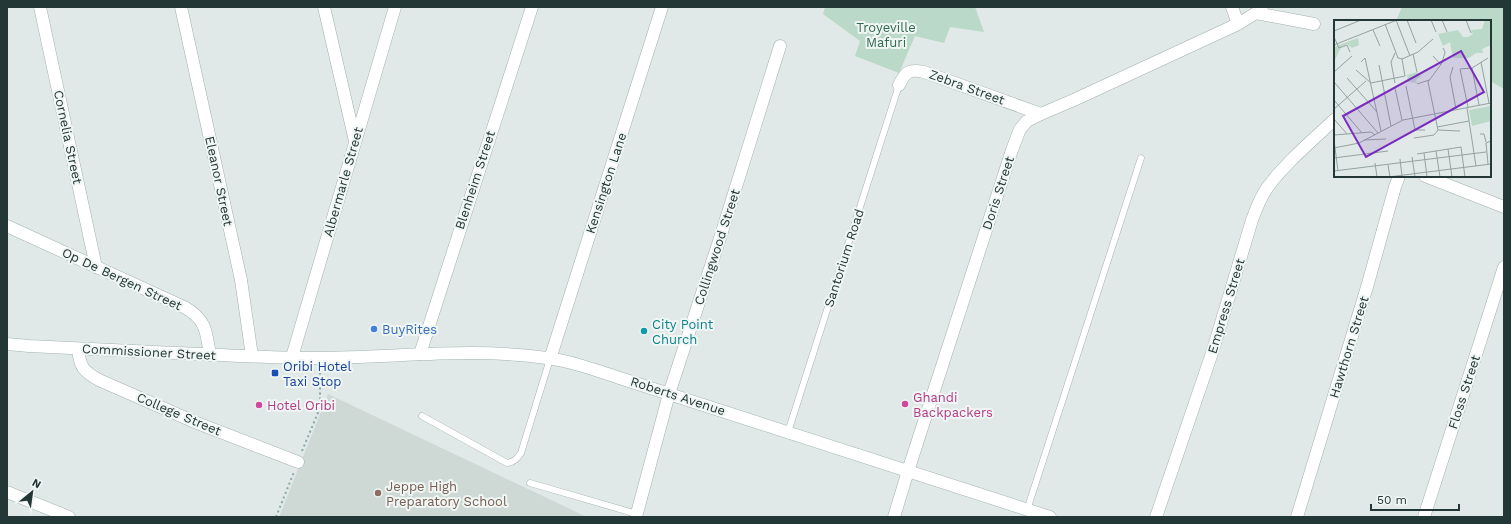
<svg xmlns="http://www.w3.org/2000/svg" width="1511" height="524" viewBox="0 0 1511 524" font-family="'Work Sans',sans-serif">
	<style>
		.built { fill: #ced9d6 }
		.green { fill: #bbd9c8 }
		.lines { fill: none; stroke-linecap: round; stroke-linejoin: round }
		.service-casing { stroke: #a4b0ae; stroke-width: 7 }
		.minor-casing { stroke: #a4b0ae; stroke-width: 13 }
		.secondary-casing { stroke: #a1b4b0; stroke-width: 13 }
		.path { stroke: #84aaa5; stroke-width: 2; stroke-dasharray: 2 3; stroke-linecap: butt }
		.service { stroke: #fff; stroke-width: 6 }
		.minor { stroke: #fff; stroke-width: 12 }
		.secondary { stroke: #fff; stroke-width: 12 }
		.shop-dot { fill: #3f7fe0; stroke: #f0f6f4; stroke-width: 1.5 }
		.culture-dot { fill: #0f9aa8; stroke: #f0f6f4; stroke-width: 1.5 }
		.transit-dot { fill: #1a4fb4; stroke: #f0f6f4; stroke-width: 1.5 }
		.hotel-dot { fill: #d1479c; stroke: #f0f6f4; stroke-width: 1.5 }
		.education-dot { fill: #8d6e63; stroke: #f0f6f4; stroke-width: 1.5 }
		.labels { text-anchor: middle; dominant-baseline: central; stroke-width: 4; stroke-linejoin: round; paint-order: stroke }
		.park-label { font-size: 13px; fill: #316b51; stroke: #f0f6f4 }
		.street-label { font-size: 13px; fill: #233836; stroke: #f0f6f4 }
		.culture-label { font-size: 13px; fill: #0d838f; stroke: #f0f6f4; text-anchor: start }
		.shop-label { font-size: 13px; fill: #366cbe; stroke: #f0f6f4; text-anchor: start }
		.transit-label { font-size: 13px; fill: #164399; stroke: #f0f6f4; text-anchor: start }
		.hotel-label { font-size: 13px; fill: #b23c85; stroke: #f0f6f4; text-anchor: start }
		.education-label { font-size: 13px; fill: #785e54; stroke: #f0f6f4; text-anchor: start }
		.inset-road { fill: none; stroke: #94a2a0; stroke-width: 1 }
		.view { fill: #7b2cbf; fill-opacity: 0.15; stroke: #7b2cbf; stroke-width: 2 }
		.inset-edge { fill: none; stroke: #233836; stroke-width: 2 }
	</style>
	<rect width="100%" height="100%" fill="#e0e9e7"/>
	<!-- built -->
	<path class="built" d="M328,394l259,123h-308z"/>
	<!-- green -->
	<path class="green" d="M825,7h150l9,25 -34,-5 -6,16 -29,-7 -16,37 -44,-17 5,-15 -37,-27z
		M1402,7h102v82l-14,-8v-60h-94z"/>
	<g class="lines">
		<!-- service casing -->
		<g class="service-casing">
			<path id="service" d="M422,416l85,47c7,-1 10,-4 14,-10l29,-94
				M788,432l111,-347
				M530,483l107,31
				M1027,510l114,-352"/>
		</g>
		<!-- minor casing -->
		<g class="minor-casing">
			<path id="minor" d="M40,7l56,260
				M181,7l60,273 11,76
				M324,7l31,134
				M1232,7l6,17
				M1256,13l58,11
				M899,85c7,-14 10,-16 25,-13l117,42
				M1425,176l79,31
				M78,349c2,18 5,22 21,31l98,43 101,39
				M420,354l112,-347
				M292,357l103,-350
				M550,359l112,-352
				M7,492l62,25
				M636,517l33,-123 52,-159 59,-189
				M894,517l14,-46 104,-321 8,-21 7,-8 14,-7 35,-15 162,-75 18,-11 6,-6
				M1156,517l56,-164 40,-133c4,-11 8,-22 15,-32 17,-24 46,-48 68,-69
				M1297,517l70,-230 28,-100 4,-11
				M1424,517l80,-250"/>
		</g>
		<!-- secondary casing -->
		<g class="secondary-casing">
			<path id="secondary" d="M7,226l179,82c21,13 20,24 24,47
				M7,344l22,2c42,2 83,4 125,6 55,2 110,6 164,6 77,0 153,-11 229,0 29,4 57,15 85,24l418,135"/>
		</g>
		<!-- path -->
		<path class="path" d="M302,451l18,-43v-39
			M276,517l18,-45"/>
		<!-- service -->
		<use href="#service" class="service"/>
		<!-- minor -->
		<use href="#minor" class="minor"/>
		<!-- secondary -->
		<use href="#secondary" class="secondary"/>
	</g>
	<!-- markers -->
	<circle class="shop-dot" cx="374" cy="329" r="4"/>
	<circle class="culture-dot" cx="644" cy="331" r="4"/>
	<rect class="transit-dot" x="271" y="369" width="8" height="8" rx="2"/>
	<g class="hotel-dot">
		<circle cx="905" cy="404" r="4"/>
		<circle cx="259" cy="405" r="4"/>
	</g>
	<circle class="education-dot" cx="378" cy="493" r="4"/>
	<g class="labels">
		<!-- park labels -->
		<g class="park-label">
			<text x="886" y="27">Troyeville<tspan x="886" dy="15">Mafuri</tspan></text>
		</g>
		<!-- street labels -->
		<g class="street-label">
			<text transform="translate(967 87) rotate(20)">Zebra Street</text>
			<text transform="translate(68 137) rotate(78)">Cornelia Street</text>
			<text transform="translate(475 180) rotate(-72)">Blenheim Street</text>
			<text transform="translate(219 181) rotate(78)">Eleanor Street</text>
			<text transform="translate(343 182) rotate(-74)">Albermarle Street</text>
			<text transform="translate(606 183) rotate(-72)">Kensington Lane</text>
			<text transform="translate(998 193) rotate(-72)">Doris Street</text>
			<text transform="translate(717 247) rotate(-72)">Collingwood Street</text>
			<text transform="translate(844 258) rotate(-72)">Santorium Road</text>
			<text transform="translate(122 279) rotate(25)">Op De Bergen Street</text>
			<text transform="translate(1226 306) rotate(-73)">Empress Street</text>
			<text transform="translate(1349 347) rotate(-73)">Hawthorn Street</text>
			<text transform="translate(149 352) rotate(3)">Commissioner Street</text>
			<text transform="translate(1464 392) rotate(-72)">Floss Street</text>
			<text transform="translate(678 396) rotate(18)">Roberts Avenue</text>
			<text transform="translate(179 414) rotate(23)">College Street</text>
		</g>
		<!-- culture labels -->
		<g class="culture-label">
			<text x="652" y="324">City Point<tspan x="652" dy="15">Church</tspan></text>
		</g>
		<!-- shop labels -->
		<g class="shop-label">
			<text x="382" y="329">BuyRites</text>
		</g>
		<!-- transit labels -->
		<g class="transit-label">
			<text x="283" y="366">Oribi Hotel<tspan x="283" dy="15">Taxi Stop</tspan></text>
		</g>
		<!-- hotel labels -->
		<g class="hotel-label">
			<text x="913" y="397">Ghandi<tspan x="913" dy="15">Backpackers</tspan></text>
			<text x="267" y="405">Hotel Oribi</text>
		</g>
		<!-- education labels -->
		<g class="education-label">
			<text x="386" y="486">Jeppe High<tspan x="386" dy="15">Preparatory School</tspan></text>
		</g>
	</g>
	<!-- overview -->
	<g transform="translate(1334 20)">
		<rect width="157" height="157" fill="#e0e9e7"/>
		<path d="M151,0h6v25l-9,4 1,4h-7l-7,5h-16l-3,-16 -7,4 -5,-12 20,-4 5,7h5l5,-3 -2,-4 11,-1zM24,18l1,7 -7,3 -5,-4 -6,3 -7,15v-15zM83,52l4,4 -5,4 1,3 -9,-1 -1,-7zM157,86v15l-19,5 -3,-16z" fill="#bbd9c8"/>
		<path class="inset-road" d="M62,0l14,36M73,0l9,23M97,0l5,12M108,0l5,12M132,0l5,13M51,4l13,34 4,1M39,10l7,16M0,11l27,-11M0,17l5,11 8,-3 3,7M0,25l63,-25M79,34l4,18M99,36l8,9M68,39l16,-7 15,-13M27,42l4,-4 16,73M147,42l8,41M45,45l12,61M119,47l-3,10 6,32M138,48l7,37M22,50l15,13M0,52l18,-16M13,58l30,34M0,62l44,51M37,63l34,-7 -3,-17M61,63l-4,-21 4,-9M83,64l12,-4M72,66l9,44h10M61,68l7,32M0,80l28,33M134,87l-8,-38 12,-1 16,-10M133,88l9,58M0,89l32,-28M0,99l13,15M103,107l32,-6M104,110l-10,-48 14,-19 3,-11 -2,-4M146,114h4l2,8M0,115l37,-3 4,3M80,118l20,-3 4,-5 22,1M0,120l4,31M30,120l22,-1M0,128l25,-5 44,-23 88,-17M114,129l4,28M102,131l4,26M90,133l3,24M83,134l44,-7 4,30M78,137l3,20M0,138l54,-7M66,139l2,17M41,143l2,14M154,144l-2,-21 5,-2M54,145l2,12M0,151l152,-19M54,157l103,-13"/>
		<path class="view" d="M127,31l23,41 -118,65 -23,-41z"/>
		<rect width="157" height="157" class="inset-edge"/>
	</g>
	<!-- border -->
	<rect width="1511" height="524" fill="none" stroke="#233836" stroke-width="16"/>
	<!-- north arrow -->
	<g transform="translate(32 492) rotate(29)" stroke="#f0f6f4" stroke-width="3" paint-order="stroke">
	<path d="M0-3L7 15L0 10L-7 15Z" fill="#233836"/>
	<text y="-6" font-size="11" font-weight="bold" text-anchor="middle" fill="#233836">N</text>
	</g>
	<!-- scale -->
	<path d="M1371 504v6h88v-6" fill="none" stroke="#233836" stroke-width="2"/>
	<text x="1377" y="504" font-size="12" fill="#233836" stroke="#f0f6f4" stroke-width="3" paint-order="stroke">50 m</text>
</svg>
